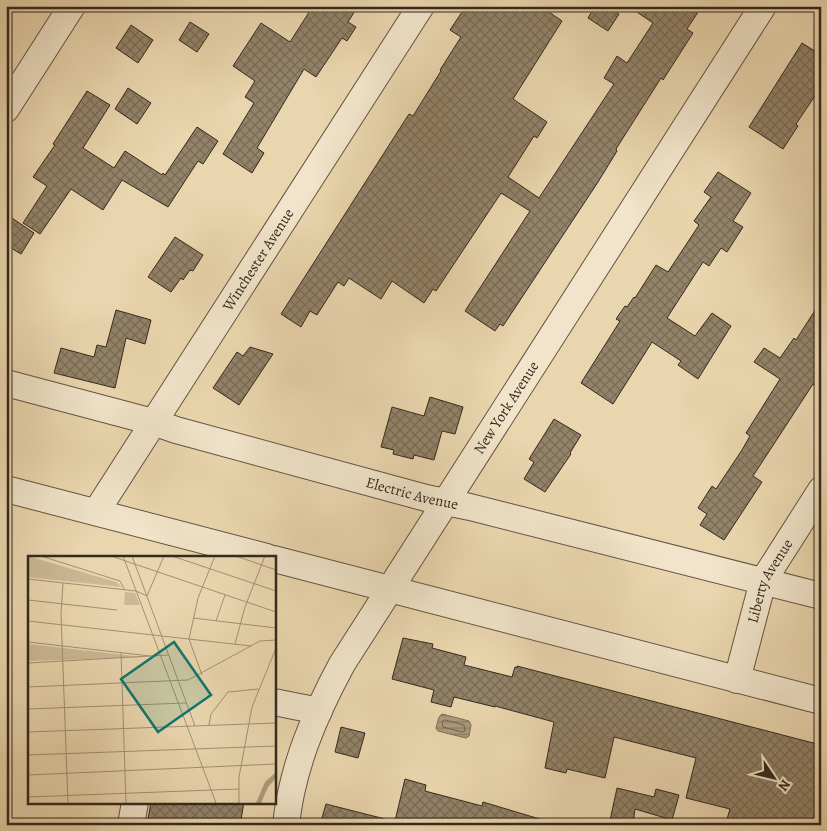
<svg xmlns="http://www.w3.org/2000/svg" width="827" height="831" viewBox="0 0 827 831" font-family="Alegreya,serif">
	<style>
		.water { fill: url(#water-rules); stroke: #7c6d57 }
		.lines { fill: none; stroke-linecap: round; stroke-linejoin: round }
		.shore { stroke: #70624e; stroke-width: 1 }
		.building { fill: url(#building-cross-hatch); stroke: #34291f }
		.minor-casing { stroke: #625443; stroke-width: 28 }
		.minor { stroke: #f1e4ca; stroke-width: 26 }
		.labels { text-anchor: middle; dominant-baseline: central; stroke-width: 4; stroke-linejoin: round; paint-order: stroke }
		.street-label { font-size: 15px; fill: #34291f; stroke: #f1e4ca }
		.inset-road { fill: none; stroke: #a19175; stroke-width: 1 }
		.view { fill: #0f766e; fill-opacity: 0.15; stroke: #0f766e; stroke-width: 2.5 }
		.inset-edge { fill: none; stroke: #34291f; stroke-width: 2.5 }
	</style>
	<defs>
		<pattern id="water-rules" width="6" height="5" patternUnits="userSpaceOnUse" patternTransform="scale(1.25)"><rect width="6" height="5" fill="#ac9b7d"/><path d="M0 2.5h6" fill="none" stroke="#8d7e66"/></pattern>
		<pattern id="building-cross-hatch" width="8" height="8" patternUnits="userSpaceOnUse" patternTransform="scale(1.25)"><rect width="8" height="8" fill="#938369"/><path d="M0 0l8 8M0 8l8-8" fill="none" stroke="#796b56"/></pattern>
	</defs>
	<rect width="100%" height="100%" fill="#ead6ae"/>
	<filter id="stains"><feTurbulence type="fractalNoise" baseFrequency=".004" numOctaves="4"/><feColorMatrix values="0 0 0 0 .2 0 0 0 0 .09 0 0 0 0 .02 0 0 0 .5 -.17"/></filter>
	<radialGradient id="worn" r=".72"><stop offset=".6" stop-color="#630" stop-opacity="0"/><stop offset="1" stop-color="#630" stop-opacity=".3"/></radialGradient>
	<!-- water -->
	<path class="water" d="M442,714l27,7 2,4 -2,11 -3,2 -28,-7 -2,-3 3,-11z"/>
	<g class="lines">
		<!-- shore -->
		<path class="shore" d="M445,720l19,5 1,6 -3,1 -19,-5 -1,-5z"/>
	</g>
	<!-- building -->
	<path class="building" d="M313,6h45l-10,16 8,5 -9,14 -5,-3 -26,39 -12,-8 -47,79 7,5 -12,20 -29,-19 31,-51 -9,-6 10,-16 -22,-15 28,-43 29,19z
		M466,6h74l22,15 -49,78 34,23 -10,16 -3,-2 -26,41 31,21 75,-114 -10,-6 13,-22 10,7 26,-40 -25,-17h74l-15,23 6,4 -30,47 -2,-2 -45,71 1,2 -19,31 -95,144 -3,-2 -5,7 -30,-20 65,-100 -29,-18 -65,98 -3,-2 -9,14 -32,-22 -11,18 -32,-21 -5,8 -6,-4 -21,33 -7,-4 -9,16 -20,-13 128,-200 4,2 28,-45 -1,-1 21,-33 -11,-7z
		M595,6h13l11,8 -11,17 -20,-13z
		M190,22l19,12 -12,18 -18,-12z
		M131,25l22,15 -15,23 -22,-15z
		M802,43l19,12v32l-25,37 2,2 -15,23 -34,-22z
		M128,88l23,15 -14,21 -22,-15z
		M87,91l23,14 -27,43 31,20 11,-17 37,24 1,-2 2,2 32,-48 21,14 -15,23 -5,-3 -30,46 -46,-27 -19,30 -32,-21 -31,45 -17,-11 24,-37 -14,-9 22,-32 -2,-1z
		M718,172l33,21 -18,28 10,6 -16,25 -6,-4 -12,18 -6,-4 -36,56 28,18 17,-23 19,13 -33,53 -20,-14 3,-4 -29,-19 -39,62 -32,-21 39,-62 -4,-2 9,-13 2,1 7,-10 1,1 21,-33 12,7 31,-47 -5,-4 17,-24 -7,-5z
		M6,214l28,19 -13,21 -15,-9z
		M175,237l28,18 -10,16 -3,-1 -7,10 -2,-2 -10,14 -23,-15z
		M821,301v87l-8,-4 -60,92 9,6 -38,58 -24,-15 7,-11 -9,-6 14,-22 4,3 26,-39 8,-14 -4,-3 34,-54 -26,-17 10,-14 16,10 14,-20 2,2z
		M116,310l35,10 -6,24 -19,-6 -11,50 -61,-15 7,-25 33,9 3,-12 9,2z
		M250,347l23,7 -34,51 -26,-17 24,-36 6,4z
		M430,397l33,10 -8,27 -13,-3 -8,29 -20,-5 -1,4 -20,-5 1,-4 -13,-3 11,-40 32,9z
		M554,419l27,16 -11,18 1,1 -26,38 -21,-13 10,-17 -5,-3z
		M403,638l30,6 -1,4 34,9 -2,8 48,12 3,-10 2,1v-2l304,79v80h-75l-19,-6 3,-10 -44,-11 10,-40 -82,-21 -9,41 -38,-9 -1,4 -21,-5 9,-46 -59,-16v1l-41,-10 -3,10 -20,-5 3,-12 -42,-11z
		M341,727l24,6 -7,25 -23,-6z
		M405,779l21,6 -1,6 57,15 1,-4 60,18 -1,5h-148z
		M617,788l37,9 2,-8 23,6 -7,25 -37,-11 -2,16h-24z
		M151,802h93l-4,23h-93z
		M326,804l59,15 -1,6h-64z"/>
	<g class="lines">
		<!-- minor casing -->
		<g class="minor-casing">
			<g id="minor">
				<path d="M6,109l66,-103"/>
				<path id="s1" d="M6,383l147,39 23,8 250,68 44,9 351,89"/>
				<path d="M6,489l261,68"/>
				<path id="s2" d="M96,512l325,-506"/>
				<path d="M274,559l547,142"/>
				<path id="s3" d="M737,680l26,-99 58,-91"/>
				<path d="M274,702l45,9"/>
				<path d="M131,825l4,-23"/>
				<path id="s4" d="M286,825c6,-58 29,-111 56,-161l421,-658"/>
			</g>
		</g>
		<!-- minor -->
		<use href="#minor" class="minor"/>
	</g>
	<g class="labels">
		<!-- street labels -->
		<g class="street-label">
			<text stroke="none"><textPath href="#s2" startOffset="300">Winchester Avenue</textPath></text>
			<text stroke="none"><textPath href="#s4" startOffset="476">New York Avenue</textPath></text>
			<text stroke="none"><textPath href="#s1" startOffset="421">Electric Avenue</textPath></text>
			<text stroke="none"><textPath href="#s3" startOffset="105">Liberty Avenue</textPath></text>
		</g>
	</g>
	<!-- overview -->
	<g transform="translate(28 556)">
		<rect width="248" height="248" fill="#ead6ae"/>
		<path d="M97,36l10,1 5,12h-16z" fill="#cbb996"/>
		<path d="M0,0l88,26 6,5 -94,-10zM0,88l114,13 -114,4z" fill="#cbb996"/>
		<path d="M247,217v6l-7,8 -7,16h-5l9,-21z" fill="#ac9b7d"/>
		<path class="inset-road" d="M13,0l79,25 5,9M83,0l165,56M95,0l93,247M104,0l63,170M144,0l104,35M208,0l40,14M0,23l108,12 11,5 17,-40M35,27l-2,31 7,189M0,44l89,10M165,62l83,10M0,65l223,25M188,65l9,-26M0,86l122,14M207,88l10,-37 20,-51M93,97l5,150M0,107l140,-8M174,119l-13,-36 9,-41 17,-42M0,131l160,-7 72,-39 16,-1M0,153l158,-6M181,169l2,-11 17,-22 31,-3M0,176l248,-9M0,199l248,-9M0,219l248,-11M0,241l211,-8M211,247v-26l13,-70 24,-59"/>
		<path class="view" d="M146,86l37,53 -53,37 -37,-53z"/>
		<rect width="248" height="248" class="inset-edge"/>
	</g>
	<!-- margin -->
	<rect width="827" height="831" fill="none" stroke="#ead6ae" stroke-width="25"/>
	<rect x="8" y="8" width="812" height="816" fill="none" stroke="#34291f" stroke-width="2.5"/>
	<rect x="12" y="12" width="802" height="806" fill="none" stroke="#34291f"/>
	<!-- north arrow -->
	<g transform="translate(774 778) rotate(125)" stroke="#f1e4ca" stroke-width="4" paint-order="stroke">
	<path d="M0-4L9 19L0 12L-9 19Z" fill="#34291f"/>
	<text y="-8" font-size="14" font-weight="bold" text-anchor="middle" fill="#34291f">N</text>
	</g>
	<rect width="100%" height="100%" filter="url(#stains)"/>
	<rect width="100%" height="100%" fill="url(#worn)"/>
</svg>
